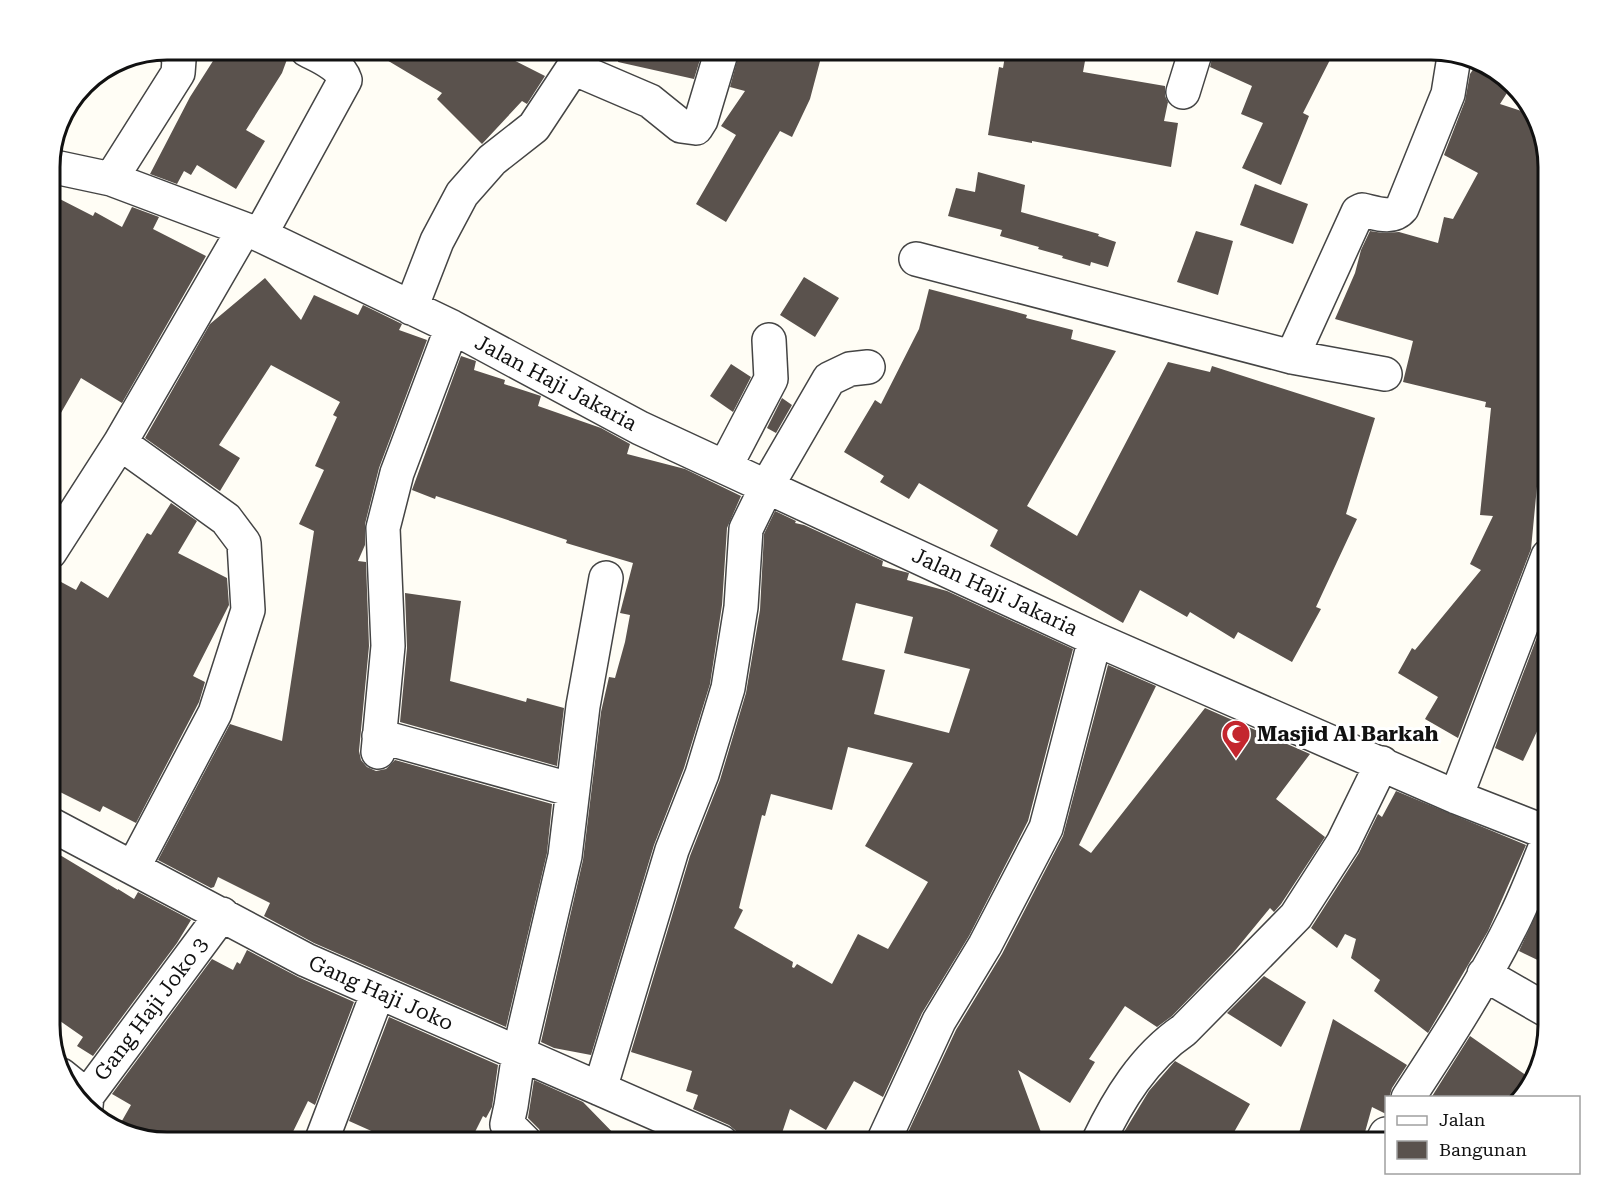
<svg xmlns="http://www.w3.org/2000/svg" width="1598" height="1192" viewBox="0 0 1598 1192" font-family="'Roboto Serif',serif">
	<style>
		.building { fill: #5a524d; fill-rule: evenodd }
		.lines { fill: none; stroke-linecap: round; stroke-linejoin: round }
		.street-casing { stroke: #444; stroke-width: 36 }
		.street { stroke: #fff; stroke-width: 33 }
		.labels { text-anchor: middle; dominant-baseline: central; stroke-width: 6; stroke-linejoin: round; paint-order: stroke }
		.street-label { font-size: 21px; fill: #111; stroke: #fff }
		.poi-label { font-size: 21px; font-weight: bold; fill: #111; stroke: #fff; text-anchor: start }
		.rim { fill: none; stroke: #111; stroke-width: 3 }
	</style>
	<rect width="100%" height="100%" fill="#fffdf5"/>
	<!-- building -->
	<path class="building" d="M220,50h69v4l-7,19 -36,57 19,11 -29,48 -39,-24 -6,10 -7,-4 -7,13 -27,-10 40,-77z
		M370,50h124l51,26 -18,28 -5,-3 -40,43 -45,-45 5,-6z
		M620,50h83l-9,29 -76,-17z
		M740,50h83l-13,49 -18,38 -12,-6 -54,91 -30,-18 40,-69 -15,-9 24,-35 -15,-4z
		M1006,50h81l-4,22 82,14v10l3,6 -4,19 14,2 -7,44 -139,-26v2l-44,-8 11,-68 4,1z
		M1214,50h121l-32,63 6,3 -28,69 -39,-17 21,-45 -22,-9 11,-28 -42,-19z
		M1476,65l36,20 -12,19 37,12 11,51v258l-5,-1 -12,125 -73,189 -33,-19 13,-22 -40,-24 14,-25 3,2 66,-80 -11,-6 23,-48 -13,-1 11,-107 -6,-1 1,-5 -83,-20 10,-41 -78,-22 20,-46 6,-23 9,-19 13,2 16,-1 39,11 6,-26 9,2 25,-46 -34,-18 21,-54 5,-27z
		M978,172l47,13 -4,27 78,22 -1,2 18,6 -8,25 -17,-5 -1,4 -28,-8 1,-2 -25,-7 1,-2 -39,-11 2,-6 -54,-14 8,-28 19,4z
		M1255,184l53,20 -15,40 -53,-19z
		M50,194l43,22 2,-4 27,15 10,-20 27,10 -6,12 53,27 -84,147 -41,-25 -31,54z
		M1196,231l37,10 -15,54 -41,-13z
		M804,277l35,21 -24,39 -35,-22z
		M265,278l36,42 13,-25 44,20 5,-10 39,19 -3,6 28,10 -48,128 -14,56v21l-7,16 8,1 3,84 -10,105 2,9 6,7 9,4 10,-2 9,-9 157,44 -5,49 -41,174 -192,-84 -50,-27 6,-13 -52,-26 -4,10 -3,1 -53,-28 72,-136 52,17 32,-210 -15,-7 25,-54 -9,-4 22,-49 -4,-2 7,-13 -69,-37 -52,80 21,13 -20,33 -75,-53 65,-114z
		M929,289l98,26 -1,3 47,12 -2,9 45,12 -89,155 50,30 91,-174 42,10 2,-6 163,52 -29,96 11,5 -41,88 5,2 -29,53 -54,-30 -4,7 -44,-27 -3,5 -47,-27 -17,33 -133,-77 8,-16 -79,-47 -10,16 -29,-17 4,-6 -40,-24 31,-52 6,4 38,-75z
		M461,356l15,5 -2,9 31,10 -1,4 37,12 -3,10 63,22 29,16 -3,10 58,15 56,27 -14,32 -5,77 -12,79 -26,84 -30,77 -63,210 -37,-7 -13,-6 42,-182 18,-148 8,-35 6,1 10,-36 5,-27 -10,-2 13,-50 -67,-20 1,-3 -131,-44 -1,3 -23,-9z
		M731,364l20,13 -18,35 -23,-16z
		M782,398l10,7 -16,28 -9,-5z
		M171,503l26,18 -19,32 49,25 2,27 -36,71 12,6 -6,20 -63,121 -33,-17 -3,6 -50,-25v-211l26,14 5,-9 27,17 39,-65 4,2z
		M775,511l21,10 -1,2 9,2 79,36 -1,5 27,7 -2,7 40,11 126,58 -45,172 -59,115 -47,77 -39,84 -29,-16 -28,49 -36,-21 -11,33h-40l-3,-11 -7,-6 -36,-16 5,-14 -12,-4 6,-20 -61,-19 59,-196 30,-76 26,-87 14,-83 4,-76zM856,603l57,14 -9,36 66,16 -21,64 -75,-19 11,-44 -43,-10zM848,747l65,16 -48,83 63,36 -40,67 -30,-15 -26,50 -35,-20 -3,4 -2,-1 1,-5 -59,-34 9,-18 -4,-2 23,-93 3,1 6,-22 61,16z
		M405,593l56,8 -11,80 76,21 1,-4 37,10 -7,58 -157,-44 7,-74z
		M1548,608v121l-8,-4 -17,36 -28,-13z
		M1108,665l48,21 -77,159 12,8 114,-145 105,46 -34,45 49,38 -44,67 -7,8 -4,-4 -37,45 -61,63 -15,11 -32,-21 -36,53 6,3 -25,41 -52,-33 27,73h-142l53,-113 46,-76 61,-118z
		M1396,791l130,54 -38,86 -60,102 -54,-42 6,-11 -29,-22 5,-19 -11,-5 -8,14 -26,-20 48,-75 19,-39 4,3z
		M50,849l68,41v-1l16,10 4,-7 53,28 -14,23 -84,113 -16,-10 6,-9 -33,-23z
		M1548,889v76l-29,-14z
		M247,950l51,27 56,25 -39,103 -7,-4 -20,41h-121l-48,-16 12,-21 -19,-11 100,-135 21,11 4,-8 3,2z
		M1264,976l42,26 -25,45 -54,-34z
		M389,1017l109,48 -6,42 -6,11 -3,-2 -13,26h-74l-47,-21z
		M1333,1019l74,46 -15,23 -3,10h-3v16l-14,-7 -10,36h-66z
		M1470,1036l60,42 -6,19 -93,1z
		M1175,1061l75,43 -21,37 -19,-10 -8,12h-63l-15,-11 25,-41z
		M534,1080l49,22 39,40h-79v-5l-4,-8 -11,-11z"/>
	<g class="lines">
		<!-- street casing -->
		<g class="street-casing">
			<path id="street" d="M1183,92l13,-42
				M50,166l61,13 149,56 192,92 188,101 455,211 361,158 92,36
				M111,179l67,-106 1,-13 -4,-10
				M260,235l85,-155c-5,-16 -25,-23 -38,-30
				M916,259l376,98 93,17
				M411,308l26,-67 25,-47 30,-34 42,-33 39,-59 77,33 31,25 15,2 5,-8 21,-70
				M1292,357l66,-145 4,-2c14,3 30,10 40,-2l46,-114 6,-37
				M120,443l106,76 18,24 4,67 -33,103 -82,155
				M725,467l46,-88 -2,-39
				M50,552l70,-109 124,-214
				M379,736l194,54
				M378,752l10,-106 -5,-118 14,-55 55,-146
				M1456,797l92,-241
				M50,824l256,136 415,182
				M1484,974l64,37
				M61,1075l26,21
				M600,1089l72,-239 30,-76 26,-86 13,-81 5,-78 21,-43 62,-107 21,-10 18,-2
				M1408,1098c38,-58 78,-120 108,-182 12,-25 22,-51 32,-76
				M86,1106l1,-10 135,-182
				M321,1142l57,-150
				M525,1142l-18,-18 4,-18 8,-53 46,-197 18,-150 23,-128
				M883,1142l56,-121 46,-76 61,-117 49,-189
				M1098,1142c20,-42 46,-85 86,-112l112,-114 47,-73 39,-80
				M1382,1142l4,-8"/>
		</g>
		<!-- street -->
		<use href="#street" class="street"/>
	</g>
	<!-- icons -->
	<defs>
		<g id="mosque-pin" transform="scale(1.5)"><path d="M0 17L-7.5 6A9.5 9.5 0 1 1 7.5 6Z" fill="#c4262e" stroke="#fff"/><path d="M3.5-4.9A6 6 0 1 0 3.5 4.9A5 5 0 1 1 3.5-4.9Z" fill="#fff"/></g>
	</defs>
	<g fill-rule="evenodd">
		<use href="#mosque-pin" x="1236" y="734"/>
	</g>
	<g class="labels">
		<!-- street labels -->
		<g class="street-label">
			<text transform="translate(556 383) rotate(28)">Jalan Haji Jakaria</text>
			<text transform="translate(995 592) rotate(25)">Jalan Haji Jakaria</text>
			<text transform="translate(381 993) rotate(24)">Gang Haji Joko</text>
			<text transform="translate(151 1009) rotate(-53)">Gang Haji Joko 3</text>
		</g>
		<!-- poi labels -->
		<g class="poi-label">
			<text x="1257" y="734">Masjid Al Barkah</text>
		</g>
	</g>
	<!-- crop -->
	<path d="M0 0H1598V1192H0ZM167 60H1431A107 107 0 0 1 1538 167V1025A107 107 0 0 1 1431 1132H167A107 107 0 0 1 60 1025V167A107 107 0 0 1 167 60Z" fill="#fff" fill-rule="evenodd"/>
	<path class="rim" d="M167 60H1431A107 107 0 0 1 1538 167V1025A107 107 0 0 1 1431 1132H167A107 107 0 0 1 60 1025V167A107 107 0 0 1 167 60Z"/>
	<!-- legend -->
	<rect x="1385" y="1096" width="195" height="78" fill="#ffffff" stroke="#a0a0a0" stroke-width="1.5"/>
	<rect x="1397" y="1116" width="30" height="9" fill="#ffffff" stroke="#a0a0a0" stroke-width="1.5"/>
	<text x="1439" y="1126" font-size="18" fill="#111111">Jalan</text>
	<rect x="1397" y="1141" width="30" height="18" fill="#5a524d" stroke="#a0a0a0" stroke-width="1.5"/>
	<text x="1439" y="1156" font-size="18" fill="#111111">Bangunan</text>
</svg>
